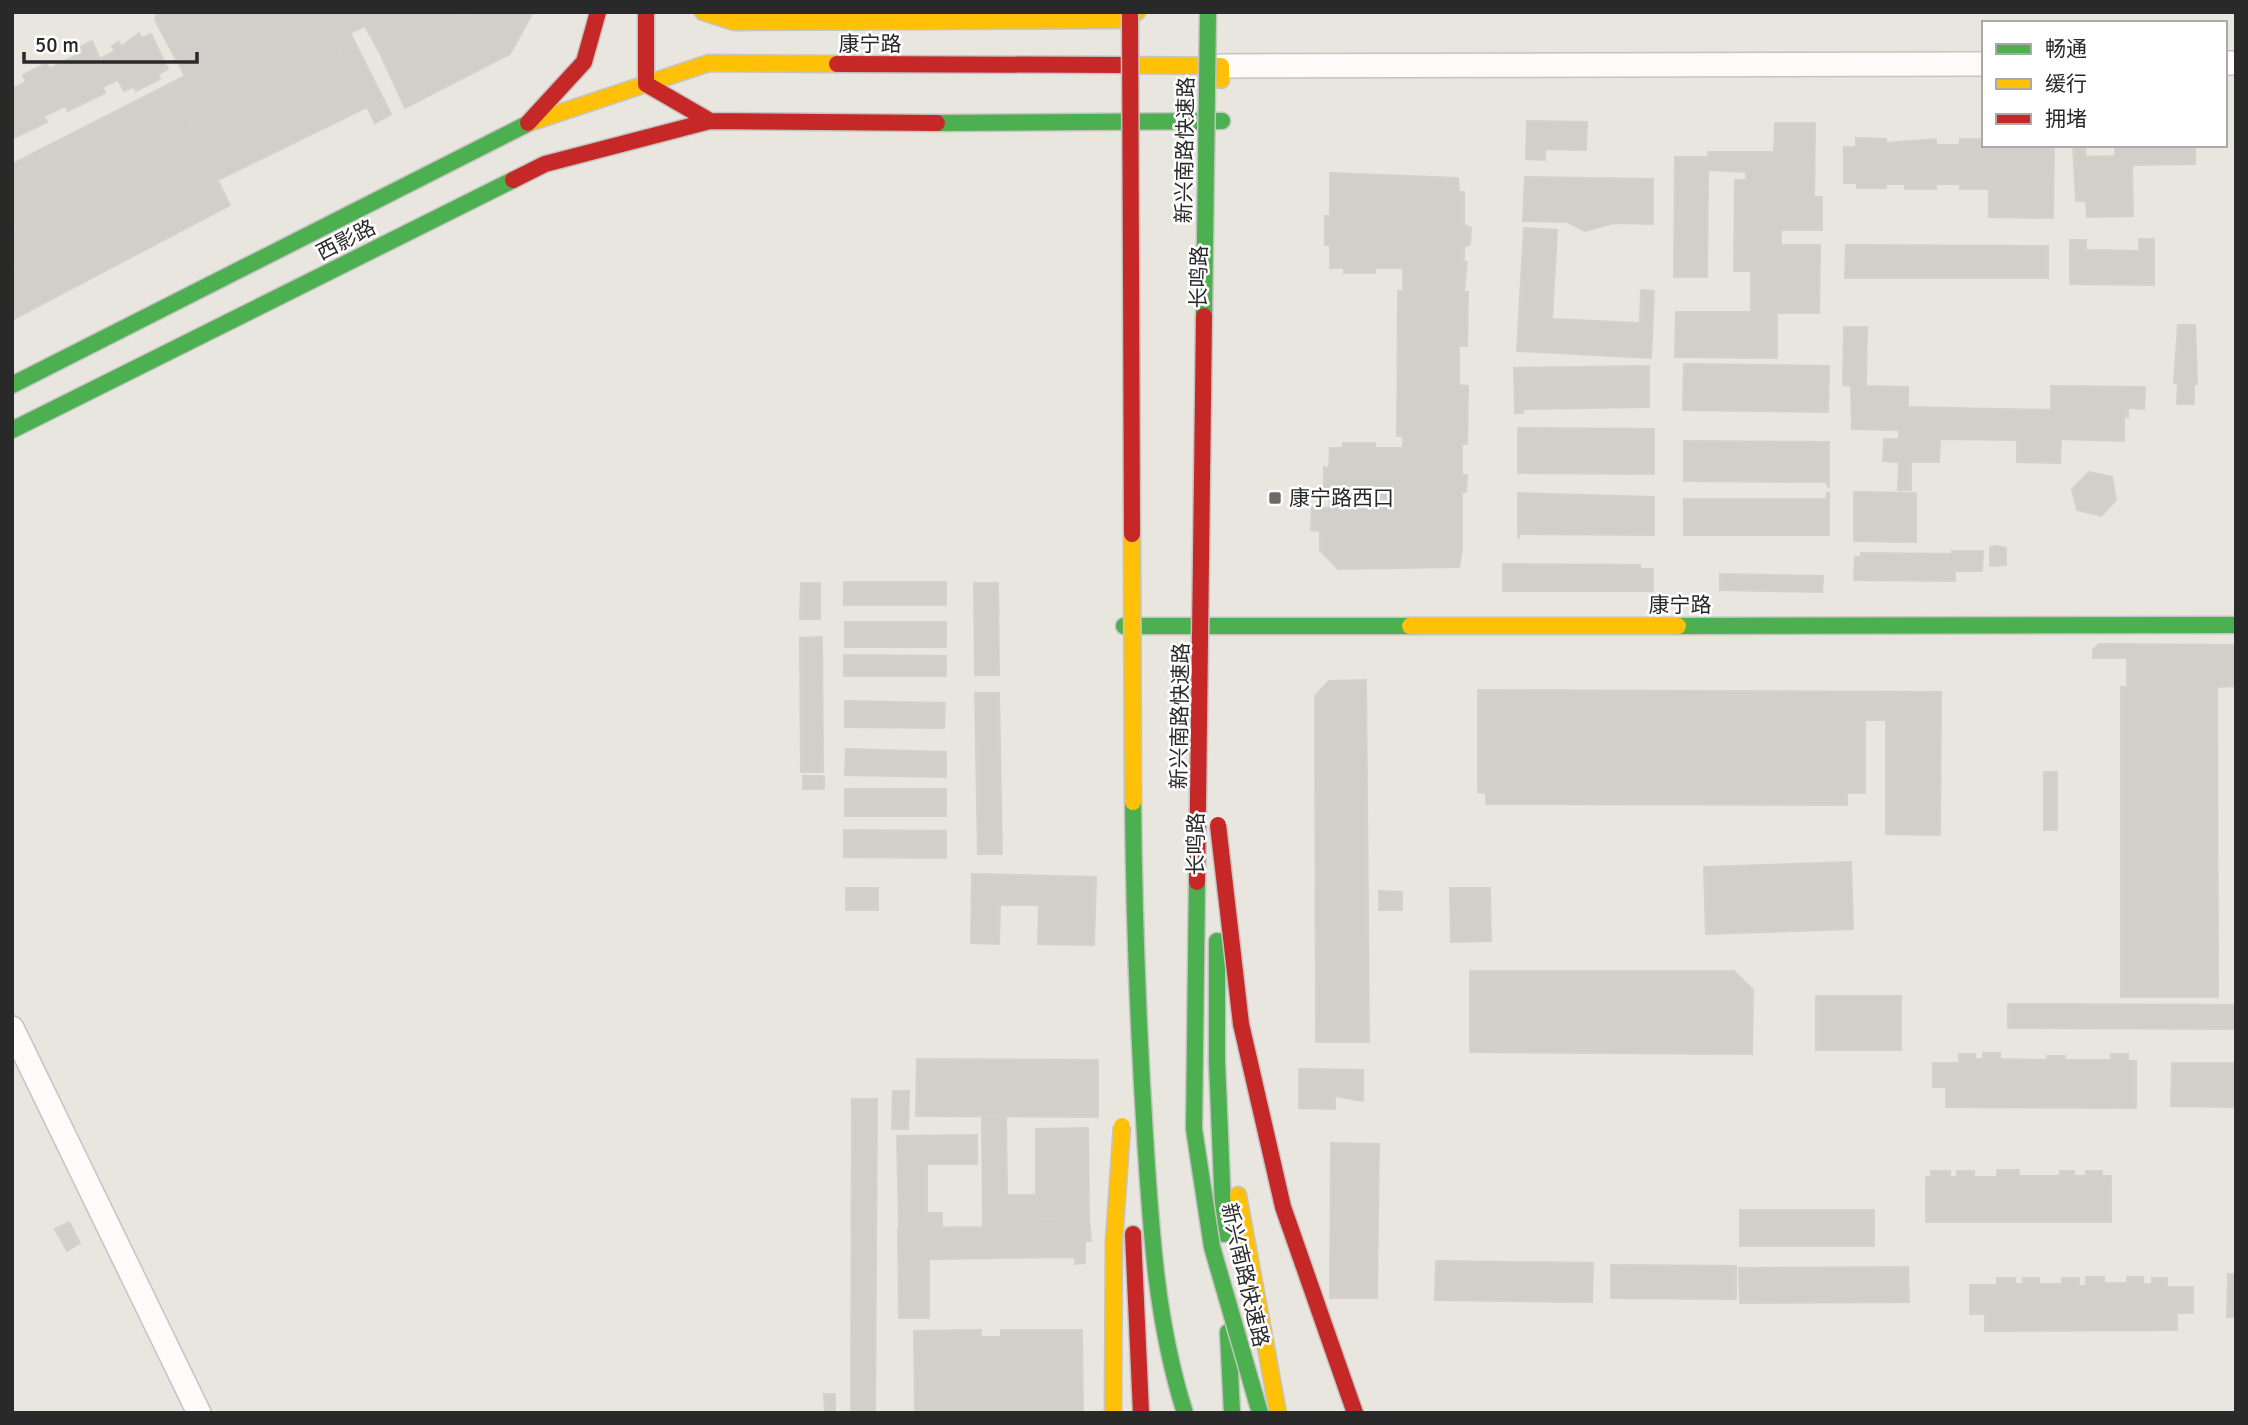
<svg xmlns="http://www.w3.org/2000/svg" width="2248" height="1425" viewBox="0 0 2248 1425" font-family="Signika,'Noto Sans SC',sans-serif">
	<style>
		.building { fill: #d1cfc9; stroke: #d3d1ca; stroke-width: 2 }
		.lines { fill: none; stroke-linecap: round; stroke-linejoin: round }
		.street-casing { stroke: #c5c4c4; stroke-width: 26 }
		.fast-casing { stroke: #c5c4c4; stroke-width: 19 }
		.slow-casing { stroke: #c5c4c4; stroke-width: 19 }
		.jam-casing { stroke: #c5c4c4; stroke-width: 19 }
		.street { stroke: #fcfbfa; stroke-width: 23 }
		.fast { stroke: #4caf50; stroke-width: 16 }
		.slow { stroke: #ffc107; stroke-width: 16 }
		.jam { stroke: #c62828; stroke-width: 16 }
		.fast-bridge-casing { stroke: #c4c3c0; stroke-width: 19; stroke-linecap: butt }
		.slow-bridge-casing { stroke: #c4c3c0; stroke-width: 19; stroke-linecap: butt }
		.jam-bridge-casing { stroke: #c4c3c0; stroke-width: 19; stroke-linecap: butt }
		.fast-bridge { stroke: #4caf50; stroke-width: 16 }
		.slow-bridge { stroke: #ffc107; stroke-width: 16 }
		.jam-bridge { stroke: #c62828; stroke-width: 16 }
		.poi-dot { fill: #6c6b68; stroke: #fff; stroke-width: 2.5 }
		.labels { text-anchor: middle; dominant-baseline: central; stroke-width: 5; stroke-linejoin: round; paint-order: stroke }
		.street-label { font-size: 21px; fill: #292929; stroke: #fff }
		.poi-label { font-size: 21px; fill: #292929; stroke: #fff; text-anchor: start }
	</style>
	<rect width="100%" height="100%" fill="#e8e6de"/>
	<!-- building -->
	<path class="building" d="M157,12h311l-86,45 -17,-31 -15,7 41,81 -16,9 -36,-73 -150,73 41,82 -218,115v-50l18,-9 10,20 53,-26 -6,-12 -34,17 -3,-5 -8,4 -4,-10 -10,5 -16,-30v-60l173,-88 -30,-56z
		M469,12h64l-23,42 -105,54 -23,-50z
		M139,33l3,5 9,-4 17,35 -10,5 2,5 -24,12 -2,-4 -10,4 -6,-11 -16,7 3,6 -37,18 -3,-5 -21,10 3,6 -35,17v-50l14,-7 -3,-7 24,-12 2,6 34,-17 -2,-5 11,-6 8,18 15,-8 -3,-5 7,-4 2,5z
		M339,51l28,56 -149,73 -28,-56z
		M1527,121l60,1 -1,28 -41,-1v11l-19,-1z
		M1775,123h40l-1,74h8v33h-41v15h39l-1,68h-42v45l-102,-1 1,-45h75v-41h-17l1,-91h11v-8l-38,-2 -1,107h-33l1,-120h33v-5h66z
		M1856,138l30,1v4l50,-4v6h24v-6h24v6h70l-1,73 -64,-1v-28h-29v-5h-24v5h-31v-5h-19v4h-29v-5h-13v-36h12z
		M2073,145h12l1,12 29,-1v-10l80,-1v19l-63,1 1,51 -46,1 -1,-16h-10z
		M1330,173l128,5 1,14h5v33l7,3 -1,16 -6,3v15h3l-3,30h4l-1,54h-8v39l9,1 -1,58h-5v31h5v5l-1,12h-4v57l-3,18 -121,2 -18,-19v-19l-9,-1 1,-23 17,1 1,-11h-6v-30l5,1 1,-20h13v-5h32v5h28v-12h-6l1,-145h5v-23h-28v5h-31v-5h-14v-23h-5v-29h5z
		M1525,177l128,2v45l-39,-1 -29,8 -18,-9 -44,-1z
		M12,224l16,30 10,-5 4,10 8,-4 3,5 34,-17 6,12 -53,26 -10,-20 -18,9z
		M1524,228l33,2 -5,89 88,4 1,-33 13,1 -3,67 -134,-7z
		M2139,239h15v46l-84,-1v-44h16v10l53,1z
		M1846,245l202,1v32h-203z
		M2178,325h17l2,59h-3v20h-17l1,-21h-4z
		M1844,327h23l-1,59 42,1v20l143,3v-24l94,1 -1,22 -16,-1v9h-4v24l-63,-2 -1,24 -43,-1v-22l-77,-1 -1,23h-28v28h-13l1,-28 -16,-1 1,-22h15v-9l-47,-1 -1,-43 -8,-1z
		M1684,364l145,2 -1,46 -145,-2z
		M1649,366v41l-126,2v4h-8l-1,-45z
		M1518,428l136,1v45l-136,-1z
		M1684,441l145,1v46l-3,-6 -142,-1z
		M2089,472l23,5 4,23 -15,16 -24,-6 -5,-21z
		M1854,492l62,1v49l-62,-1z
		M1518,493l136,4v38l-134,-1 -2,5z
		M1827,493h2v42h-145v-36h142z
		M1996,546l10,2v17l-16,1v-19z
		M1952,551h31l-1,20h-27v10l-101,-1 1,-23h6v-4l91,1z
		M1503,564l137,1v4h13v22h-150z
		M1720,574l103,2 -1,16 -102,-2z
		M844,582h102v23h-102z
		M801,583h19v36h-20z
		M974,583h24l1,92h-24z
		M845,622h101v25h-101z
		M822,637l1,135h-22l-1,-134z
		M2099,644l136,1v41l-18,1 1,310h-97v-310h6v-29h-34v-8z
		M844,655l102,1v20h-102z
		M1366,680l3,362h-53l-1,-346 14,-15z
		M1478,690l463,2 -1,143 -54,-1v-114h-21v73h-18v12l-361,-1v-11l-8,-1z
		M975,693h24l3,161h-24z
		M845,701l100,2 -1,25 -99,-1z
		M846,749l100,3v25l-101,-2z
		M2044,772h13v58h-13z
		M803,776h21v13h-21z
		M845,789h101v27h-101z
		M844,830l102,1v27l-102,-1z
		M1851,862l2,67 -147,5 -2,-67z
		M972,874l124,3 -2,68 -56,-1 1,-39h-39l-1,39 -28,-1z
		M846,888h32v22h-32z
		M1450,888h40l1,53 -40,1z
		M1379,891l23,1v18h-23z
		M1470,971h264l19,19 -1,64 -282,-2z
		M1816,996h85v54h-85z
		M2008,1004l228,1v24l-228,-1z
		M1983,1053h17v6l47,1v-4h18v4h46v-6h17v7h8v47l-190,-1v-20h-13v-24h26v-9h16v5h8z
		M917,1059l181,1v57l-182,-1z
		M2172,1063h64v44l-65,-1z
		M1299,1069l64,1v31l-28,-5v13l-36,-1z
		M893,1091h16l-1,38h-16z
		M852,1099h25l-2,314h-24z
		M982,1117h24l1,78h29v24l53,-1 2,23h-6v22l-10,1v-7l-146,2v59h-30l-1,-90 85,-1z
		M1088,1128l1,90h-53v-89z
		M977,1135v29h-50v49h15v13l-43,1 -2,-91z
		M1331,1143l48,1 -2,154h-47z
		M1997,1170h22v6h41v-5h14v5h12v-5h16v5h9v46h-185v-45h5v-6h19v6h7v-6h17v6h23z
		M1740,1210h134v36h-134z
		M69,1222l11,21 -13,8 -12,-22z
		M1436,1261l157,2 -1,39 -157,-2z
		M1611,1265l125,1v33l-125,-1z
		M1908,1267l1,35 -169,1 -1,-35z
		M2228,1274h8v43h-9z
		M2086,1277h18v6h23v-6h16v7h9v-6h15v9h26v26h-16v17l-192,1v-17h-15v-29h27v-7h18v6h8v-6h16v6h23v-6h17v8h7z
		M981,1330v7h20v-7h81l1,83h-168l-1,-82z
		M824,1394h11v19h-10z"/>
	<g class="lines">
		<!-- street casing -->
		<g class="street-casing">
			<path id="street" d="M2225,63h11
				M1221,66l763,-2
				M12,1028l187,385"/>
		</g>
		<!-- fast casing -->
		<g class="fast-casing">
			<path id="fast" d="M937,123l285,-2
				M12,385l517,-262
				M12,430l501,-250
				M1124,626h286
				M1678,626l558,-1
				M1217,941v121l7,172
				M1228,1332l4,81"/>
		</g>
		<!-- slow casing -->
		<g class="slow-casing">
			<path id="slow" d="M703,12l31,10 389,-2 14,-8
				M1124,65l97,1v14
				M529,123l180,-60 128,1
				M1410,626h268
				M1238,1195l40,218"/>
		</g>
		<!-- jam casing -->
		<g class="jam-casing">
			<path id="jam" d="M646,12v72l64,37
				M837,64l287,1
				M528,123l56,-61 14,-50
				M513,180l32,-16 165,-43 227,2
				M1241,1024l42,183 72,206
				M1133,1234l8,179"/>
		</g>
		<!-- street -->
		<use href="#street" class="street"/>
		<!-- fast -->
		<use href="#fast" class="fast"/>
		<!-- slow -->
		<use href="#slow" class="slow"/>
		<!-- jam -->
		<use href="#jam" class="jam"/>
		<!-- fast-bridge casing -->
		<g class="fast-bridge-casing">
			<path id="fast-bridge" d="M1204,316l4,-304
				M1133,802c1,112 5,222 12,334 6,94 11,186 40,277
				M1197,882l-3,247 18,118 48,166"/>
		</g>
		<!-- slow-bridge casing -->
		<g class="slow-bridge-casing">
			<path id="slow-bridge" d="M1132,534l1,268
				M1113,1413l1,-172 8,-115"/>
		</g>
		<!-- jam-bridge casing -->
		<g class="jam-bridge-casing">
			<path id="jam-bridge" d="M1130,12l2,522
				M1218,825l23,199
				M1197,882l7,-566"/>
		</g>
		<!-- fast-bridge -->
		<use href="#fast-bridge" class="fast-bridge"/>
		<!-- slow-bridge -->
		<use href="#slow-bridge" class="slow-bridge"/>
		<!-- jam-bridge -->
		<use href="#jam-bridge" class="jam-bridge"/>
	</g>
	<!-- markers -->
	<rect class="poi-dot" x="1268" y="491" width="14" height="14" rx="3.5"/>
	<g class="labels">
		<!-- street labels -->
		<g class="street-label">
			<text x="870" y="44">康宁路</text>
			<text transform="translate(1185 150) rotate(-89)">新兴南路快速路</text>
			<text transform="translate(346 240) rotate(-27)">西影路</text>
			<text transform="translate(1199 277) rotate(-89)">长鸣路</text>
			<text x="1680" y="605">康宁路</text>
			<text transform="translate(1180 716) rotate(-89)">新兴南路快速路</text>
			<text transform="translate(1196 844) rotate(-90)">长鸣路</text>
			<text transform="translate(1245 1275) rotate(77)">新兴南路快速路</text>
		</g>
		<!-- poi labels -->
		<g class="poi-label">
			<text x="1289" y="498">康宁路西口</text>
		</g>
	</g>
	<!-- border -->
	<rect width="2248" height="1425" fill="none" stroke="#292929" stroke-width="28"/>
	<!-- legend -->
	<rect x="1982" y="21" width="245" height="126" fill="#ffffff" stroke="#a9a9a9" stroke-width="2"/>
	<rect x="1996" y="44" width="35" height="10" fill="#4caf50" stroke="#a9a9a9" stroke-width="2"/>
	<text x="2045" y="56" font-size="21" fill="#292929">畅通</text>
	<rect x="1996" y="79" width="35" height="10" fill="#ffc107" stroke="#a9a9a9" stroke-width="2"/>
	<text x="2045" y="91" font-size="21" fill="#292929">缓行</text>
	<rect x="1996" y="114" width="35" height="10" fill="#c62828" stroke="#a9a9a9" stroke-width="2"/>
	<text x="2045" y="126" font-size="21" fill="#292929">拥堵</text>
	<!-- scale -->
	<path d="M24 52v10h173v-10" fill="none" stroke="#292929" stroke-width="3.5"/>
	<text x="35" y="52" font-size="21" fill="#292929" stroke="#ffffff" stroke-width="5" paint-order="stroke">50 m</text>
</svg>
